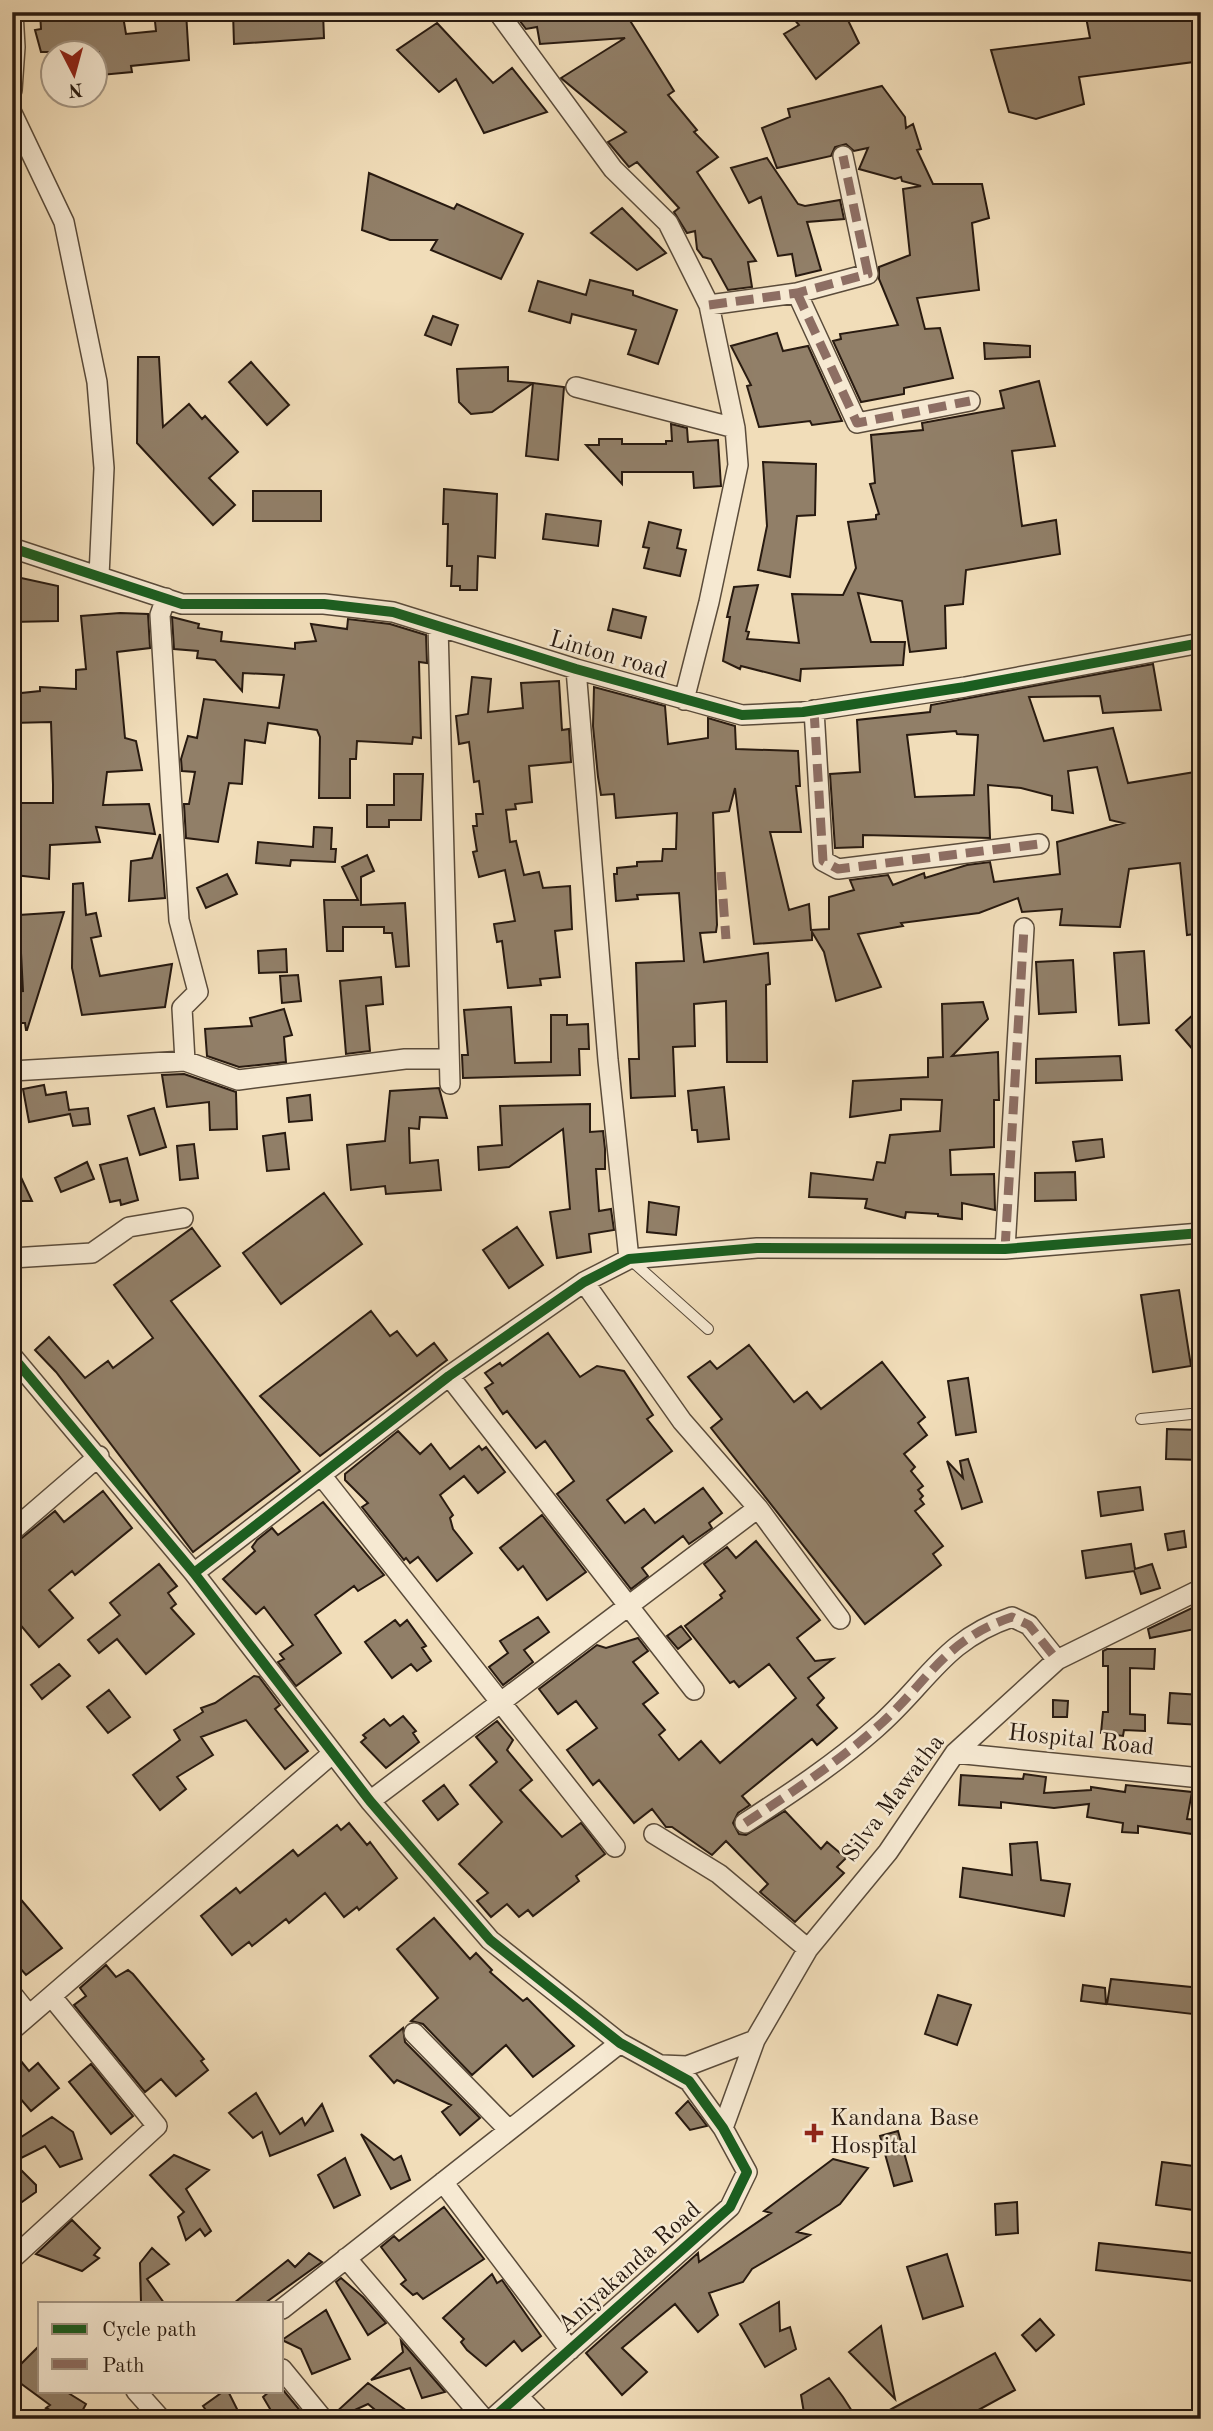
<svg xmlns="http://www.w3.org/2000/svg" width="1213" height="2431" viewBox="0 0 1213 2431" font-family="'Old Standard TT',serif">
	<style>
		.building { fill: #917f68; stroke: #281a10; stroke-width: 2; fill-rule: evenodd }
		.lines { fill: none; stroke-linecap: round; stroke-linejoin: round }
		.lane-casing { stroke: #5a4b3a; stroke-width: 12 }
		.street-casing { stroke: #5a4b3a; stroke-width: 22 }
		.lane { stroke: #f6e9d2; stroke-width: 10 }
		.street { stroke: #f6e9d2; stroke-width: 19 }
		.quiet { stroke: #8d6e63; stroke-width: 9; stroke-dasharray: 18 9; stroke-linecap: butt }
		.cycleway-casing { stroke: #f6e9d2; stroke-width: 15 }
		.cycleway { stroke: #1b5e20; stroke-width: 10 }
		.poi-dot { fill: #8f2418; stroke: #f6e9d2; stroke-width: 2.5 }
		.labels { text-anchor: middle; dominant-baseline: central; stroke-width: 5; stroke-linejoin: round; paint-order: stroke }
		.street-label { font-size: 24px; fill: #281a10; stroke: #f6e9d2 }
		.poi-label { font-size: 24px; fill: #281a10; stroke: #f6e9d2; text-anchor: start }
	</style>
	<rect width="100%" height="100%" fill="#f1ddb9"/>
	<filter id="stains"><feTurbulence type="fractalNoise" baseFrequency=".00286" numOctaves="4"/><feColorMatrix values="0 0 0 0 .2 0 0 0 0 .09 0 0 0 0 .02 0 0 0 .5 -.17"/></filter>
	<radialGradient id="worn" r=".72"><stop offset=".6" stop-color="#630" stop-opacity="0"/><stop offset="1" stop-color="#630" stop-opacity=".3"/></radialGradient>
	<!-- building -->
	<path class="building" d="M40,12h73l1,6 9,-2 3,18 30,-3 -2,-19h32l3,48 -58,6 1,6 -31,3 -2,-23h-58l-6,-22 6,-1z
		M233,12h90l1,26 -90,6z
		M513,12h116v7l45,72 -6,4 29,35 -3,2 24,25 -21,15 59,89 -8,1 4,25 -24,3 -17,-31 -8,-2 -6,-8 -2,-18 -8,2 -13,-21 5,-4 -42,-46 -8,5 -21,-25 18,-10 -65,-54 64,-40 -85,6 -3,-17 -11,2z
		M788,12h56l15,31 -43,36 -32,-45 15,-9z
		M1085,12h116v49l-122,16 5,27 -48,15 -27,-7 -18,-62 99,-12z
		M437,23l56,60 19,-15 35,44 -63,21 -28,-54 -17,13 -42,-42z
		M882,86l23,31 1,11 7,-4 8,25 -4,1 16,34h49l7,34 -17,5 7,67 -62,8 8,31 15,-1 13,50 -49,10v6l-43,8 -28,-61 8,-2 -1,-5 58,-9 -19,-46v-12l31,-12 -7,-66 18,-3 -19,-5 -1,-4 -6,2 -36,-10 9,-21 -14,3 -8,-7 -11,3 -4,9 -54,12 -15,-40 28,-11 -2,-8z
		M767,158l31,46 7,2 35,-6 4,19 -37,3 14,48 -25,6 -4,-22 -14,2 -17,-59 -12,6 -18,-35z
		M369,173l85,36 3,-5 66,30 -22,45 -70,-29 6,-10h-47l-28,-10z
		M622,208l44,45 -29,17 -46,-37z
		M590,280l43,11v4l44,15 -19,54 -30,-10 8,-24 -64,-16 -2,9 -41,-12 9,-30 48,14z
		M433,316l25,9 -7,20 -26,-10z
		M777,333l6,18 25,-5 34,75 -30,4 -2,-4 -51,6 -12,-41 4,-1 -20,-39z
		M984,343l46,3v11l-45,2z
		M138,357h21l4,70 26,-23 13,15 3,-3 33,36 -29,26 26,27 -22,20 -76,-82z
		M251,362l38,43 -22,20 -38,-43z
		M508,367v14l25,2 -41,29 -21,2 -12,-12 -2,-33z
		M1039,381l16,65 -43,5 10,75 34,-6 4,34 -94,16 -3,34 -18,2 1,42 -36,4 -8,-51 -44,-8 13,49h34l-2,23 -102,4 -1,12 -59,-15 -1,3 -17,-8 7,-44h-3l7,-30 24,-2 -12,46 3,1 -2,7 52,4 -7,-49 51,1 13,-27 -8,-46 28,-3v-4l3,-1 -9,-30 5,-1 -4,-48 52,-5 -1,-7 82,-15 -4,-17z
		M533,383l31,4 -6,73 -32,-4z
		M671,424l16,4 1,14 30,-2 3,46 -27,2 -1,-16h-71v12l-36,-39h13v-6h23v5h44v-3h6z
		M763,462l53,2 -1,51 -18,1 -7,61 -32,-7 9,-44z
		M444,489l53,5 -2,64 -17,-2 -1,34h-17v-4h-9l1,-20h-5l1,-42h-5z
		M253,491h68v30h-68z
		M546,514l55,7 -3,25 -55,-7z
		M649,522l32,8 -4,18 9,2 -6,26 -36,-8 5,-20 -6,-1z
		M12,576l46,10v35l-46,1z
		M613,609l33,8 -5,21 -33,-8z
		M120,613l28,1 2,34 -33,4 8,86 11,3 6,29 -35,2 -4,33 46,-1 6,30 -59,-7 4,15 -50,3 -1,34 -34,-4v-42l3,-30h35v-18l-2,-63 -39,1v-29l28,-3v-4l36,2v-19l10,-1 -5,-53z
		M172,617l27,7 -1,4 24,4 -1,9 74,8v-6l21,-2 -5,-17 36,5 1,-10 42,5 36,11 1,28 -8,-1 2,76 -8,-1 -1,7 -55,-3 -1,18h-6v39h-31l1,-61 -3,-7 -49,-7 -3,20 -20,-3 -3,44 -13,-1 -11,59 -32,-4 -2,-34h5l6,-32 -13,-1 -1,-12 7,-23 9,2 7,-39 75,9 5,-33 -41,-2 -1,18 -27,-31 -18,-2 1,-7 -24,-2z
		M1153,664l8,46 -58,3 -3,-17 -71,1 15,44 69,-13 15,55 73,-12v162l-14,2 -7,-72 -51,6 -9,58 -60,-2 2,-16 -40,3 -4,-14 -39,15 -78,10 2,3 -45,8 23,53 -45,14 -12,-49 -12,-20v8l-58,4 -19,-156 -6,23 -16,2 4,112 -1,7 -16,1 4,29 64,-9 2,31 -4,1 1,77h-40l-1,-61 -32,3 1,42 -22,1 2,49 -44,2 -2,-39h10l-3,-96 48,-2 -5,-68 -42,2 1,4 -22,2 -2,-27h3v-6l20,-2v-4l25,-1 1,-12h13l1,-36 -61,5 -2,-24 -13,1 -3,-18 -5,-51 1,-39 71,19 3,38 40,-6v-20l27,8 1,23 62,2 2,35h-4l5,46h-31l19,78 20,-6 2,26 18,-1v-32l25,-7 -4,-10 38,-5 5,10 31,-12 1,5 42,-13 23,-3 4,20 66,-8 -3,-32 66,-19 -13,-3 -13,-53 -29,4 5,42 -21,-3v-14l-31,-8 -33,-3 2,53 -127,-3v12l-28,1 -5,-74 30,-2 -3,-52 73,-8 1,-7zM956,731l1,3 21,1 -4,60 -59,2 -8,-62z
		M472,677l19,2 -3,33 35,-4 -2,-25 38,-2 3,49 7,-1 2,33 -42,4 3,36 -17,2 1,5 -10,1 4,32 6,-1 8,34 15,-3 4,16 27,-2 2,43 -17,2 5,46 -20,2 1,6 -33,3 -6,-47 -5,1 -3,-18 21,-3 -10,-51 -26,7 -6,-25 4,-1 -4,-25h4l-1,-12h7l-4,-33 -5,1 -5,-40 -10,2 -3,-28 12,-2z
		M394,774h29l-2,46h-32v7h-22v-22h27z
		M314,827l18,1 -1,21h5l-1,13 -44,-2 -1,6 -34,-3 2,-21 55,5z
		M160,834l5,64 -36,3 2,-40 21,-3z
		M367,855l7,16 -13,6v28l44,-2 4,63 -13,1 -4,-34h-8v-6h-41v24h-16l-3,-51h34l-16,-33z
		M227,874l10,20 -31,14 -9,-20z
		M83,883l3,32 10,-2 5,23 -10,2 9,38 72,-12 -7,43 -83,8 -10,-47 1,-84z
		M64,912l-37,118h-1l-1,-7h-13v-31l11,-1 -4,-76z
		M286,949l1,23 -28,1 -1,-22z
		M1144,951l5,72 -30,2 -5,-72z
		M1073,960l3,52 -37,2 -3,-52z
		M298,975l3,26 -19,2 -2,-27z
		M381,977l2,27 -17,2 4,45 -24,3 -6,-73z
		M983,1002l5,17 -36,37 46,-4 1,48h-5v47l-44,3 1,25 43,-1 1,36 -33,-7v16l-24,-3v-2l-32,-2 -1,6 -40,-10 2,-9 -58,-2 2,-24 62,7 4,-18 8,1 5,-28 50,-4 2,-31 -41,-1v11l-51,7 3,-36 75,-4v-19l15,-1 -1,-53z
		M511,1007l4,56 36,-1v-47h16v10l21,-1 1,25h-10l1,26 -117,3 -1,-23h6l-4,-45z
		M284,1009l8,26 -8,2 2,25 -47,5 -32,-11 -2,-27 47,-3 -2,-8z
		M1194,1014l7,8v37l-25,-29z
		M1120,1056l2,24 -86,3v-24z
		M184,1074l52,18 1,37 -27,1 -1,-28 -42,5 -5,-32z
		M44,1085l2,10 20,-3 3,18 19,-2 2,16 -17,2 -3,-12 -41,8 -6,-33z
		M724,1087l5,52 -31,3 -1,-12h-5l-4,-39z
		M439,1088l8,30 -27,-1 -1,12 -10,-1 1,35 28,-3 3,30 -55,4 -1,-8 -34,4 -4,-45 38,-4 5,-50z
		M310,1095l2,25 -23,2 -2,-24z
		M590,1104v28l13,-1 2,18v20h-9l3,42 12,-2 3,21 -25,4 2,18 -34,6 -7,-46 20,-3 -7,-80 -54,38 -30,3 -1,-23 24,-2 -2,-39z
		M154,1108l12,39 -26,8 -12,-39z
		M285,1133l4,36 -22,2 -4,-35z
		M1102,1139l2,18 -28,4 -3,-19z
		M194,1144l4,34 -18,2 -3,-34z
		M12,1158l20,43h-20z
		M127,1158l11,42 -17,5 -1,-5 -10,2 -10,-37z
		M87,1162l7,17 -33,13 -6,-14z
		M1075,1172l1,28 -41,1v-28z
		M324,1193l38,51 -81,60 -38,-51z
		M649,1202l30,5 -3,28 -29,-3z
		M517,1227l26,38 -34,23 -26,-38z
		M192,1228l28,38 -49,35 129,170 -107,81 -137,-180 -21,-22 14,-13 36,41 23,-17 5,7 40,-30 -39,-53z
		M1179,1290l12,76 -38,6 -12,-77z
		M371,1311l19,25 7,-5 20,25 17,-13 13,17 -127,96 -60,-60z
		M548,1333l32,44 17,-11 27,5 29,44 -6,4 25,32 -65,49 18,23 19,-14 11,14 48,-35 19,25 -13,10 3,5 -23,16 -6,-8 -41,32 6,8 -17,13 -74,-95 17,-13 -29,-40 -9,7 -29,-37 -4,3 -18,-26 8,-5 -8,-10 15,-10 2,3z
		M749,1345l45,57 13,-10 14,17 61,-47 43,55 -7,6 9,12 -23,19 11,13 -4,4 12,15 -5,4 5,6 -3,3 4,5 -9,7 28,35 -10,8 8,11 -76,59 -154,-196 11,-9 -34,-42 22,-16 7,8z
		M968,1378l8,54 -20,3 -8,-54z
		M1167,1429l34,1v30l-35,-1z
		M398,1431l22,23 11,-10 19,25 29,-23 3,4 4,-3 19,25 -27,21 -14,-17 -24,19 13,20 -3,3 3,11 19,24 -35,28 -19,-24 -8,6 -4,-5 -2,2 -42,-53 6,-4 -23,-23v-6z
		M968,1459l14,43 -20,7 -15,-48 16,17 -3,-17z
		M1140,1487l3,23 -42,6 -3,-24z
		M103,1491l29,37 -57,47 -3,-4 -23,19 24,28 -34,29 -27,-32v-69l43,-35 9,11z
		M323,1502l61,73 -26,16 -4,-5 -39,29 26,38 -45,33 -18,-24 6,-3 -4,-5 13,-9 -29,-38 -8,7 -33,-35 32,-28 -3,-4 5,-7 15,-12 6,7z
		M542,1515l44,57 -39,28 -24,-34 -5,4 -18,-22z
		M1184,1531l2,16 -18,3 -3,-16z
		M756,1541l64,79 -23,18 18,23 18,-2 -25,19 16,20 -7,7 20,23 -20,17 -5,-6 -70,57 8,9 -12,8 -5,10 6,11 7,1 39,-24 36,38 6,-7 19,16 -9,9 7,6 -49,49 -35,-30 8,-8 -42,-43 -14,14 -40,-28h-6l-14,-18 -18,14 -35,-43 -6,5 -26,-35 30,-22 -21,-27 -18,13 -19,-25 58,-44 9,3 32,-10 10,13 -15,11 25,31 -15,11 22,26 -6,5 20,25 22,-19 19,22 76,-65 -27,-34 -30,23 -5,-6 -4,2 -45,-57 37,-28 -2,-3 5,-4 -21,-27 23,-17 9,11z
		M1131,1544l4,25 17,-5 8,24 -19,6 -7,-23 -48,7 -4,-27z
		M159,1564l18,22 -9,7 8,11 -5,4 23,26 -48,40 -29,-35 -18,14 -11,-13 32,-25 -10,-12z
		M1196,1606l-1,23 -45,9 -2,-9z
		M538,1617l11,15 -25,18 9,12 -30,23 -14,-18 19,-14 -8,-12z
		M395,1620l5,6 7,-6 19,26 -4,2 9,13 -14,10 -6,-7 -19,14 -27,-36z
		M681,1626l10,13 -13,10 -11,-13z
		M1107,1649h48l-1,20 -24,-1v46l15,1v16l-21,-1 -1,6 -22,-3 2,-21h5v-46h-5v-15z
		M59,1664l11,12 -28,23 -11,-14z
		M254,1676l5,1 21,28 -5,4 33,42 -23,18 -39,-49 -45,17 12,18 -36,22 9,12 -26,21 -27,-35 47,-35 -6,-10 29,-18 -2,-4 14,-5z
		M109,1690l21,27 -22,16 -21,-26z
		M1170,1693l31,2v30l-33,-2z
		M1053,1700l15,1 -1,16h-14z
		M403,1716l13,15 -3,2 6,9 -33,26 -25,-26 5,-4 -3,-3 21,-16 6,7z
		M497,1721l16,19 -6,10 25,30 -12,10 42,47 19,-14 24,31 -29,22 3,5 -46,35 -5,-6 -9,7 -12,-13 -16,13 -14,-16 11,-8 -29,-29 43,-42 -32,-37 27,-23 -21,-25z
		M1024,1774l22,3 -2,16 47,-3v-3l34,5 1,-7 66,7 -5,27 14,1 -2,15 -61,-9v7l-16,-1 1,-9 -36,-6 2,-13 -35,4 -53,-6v6l-42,-3 2,-30 62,4z
		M444,1785l14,19 -20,16 -15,-19z
		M349,1823l18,22 3,-3 27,36 -38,32 -2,-3 -13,10 -19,-24 -36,30 -3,-4 -34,27 -3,-4 -17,13 -31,-39 35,-28 4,5 53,-43 5,6 39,-31 4,5z
		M1037,1842l4,38 29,4 -6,32 -104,-19 3,-29 49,7 -2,-31z
		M12,1889l50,59 -36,27 -14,-16z
		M434,1918l36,41 6,-6 16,17 -2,2 33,29 4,-3 47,48 -41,31 -27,-32 -34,30 -49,-51 -12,-3 27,-23 -41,-49z
		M106,1965l10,12 12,-7 5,4 71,85 -3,2 7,9 -32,26 -15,-17 -16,13 -71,-87 12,-9 -6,-8z
		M1111,1979l90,9v27l-94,-11z
		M1083,1985l22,3 1,16 -25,-3z
		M938,1995l33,10 -14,40 -32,-11z
		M403,2028l2,14 75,76 -20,17 -18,-23 9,-7 -54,-25 -3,3 -24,-27z
		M12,2050l17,21 9,-8 21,25 -28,23 -19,-22z
		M91,2064l42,52 -22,18 -42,-52z
		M256,2093l24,41 22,-16 3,7 17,-21 11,27 -63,25 -8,-24 -9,6 -24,-25z
		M688,2101l19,25 -17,4 -14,-17z
		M52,2117l21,15 9,27 -22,8 -15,-21 -32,16 23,23v7l-24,17v-66z
		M898,2131l14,50 -18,5 -14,-50z
		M361,2134l33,26 7,-4 9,24 -19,9z
		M174,2155l35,15 -23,19 25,42 -6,5 -5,-7 -14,11 -8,-23 6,-5 -34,-37z
		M345,2158l15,37 -26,13 -16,-33z
		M833,2159l35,9 -28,36 -43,28 13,3 -58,34 -9,13 -34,11 9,22 -20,17 -23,-28 -53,44 25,24 -25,23 -36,-42 112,-100 1,9 72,-49 -7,-2z
		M1162,2162l39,5v44l-45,-6z
		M1017,2202l1,31 -22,2 -1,-31z
		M444,2207l40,52 -61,40 -6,-6 -4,2 -12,-11 5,-4 -25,-33 13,-11 5,5z
		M72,2220l28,28 -6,7 5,3 -17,13 -46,-17z
		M1099,2243l102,11v28l-105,-12z
		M152,2248l17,16 -22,15 17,24h-23l-1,-40z
		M309,2253l13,9 -57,41h-31l54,-43 7,7z
		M947,2254l16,52 -40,13 -16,-52z
		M492,2274l5,9 5,-3 39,56 -19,15 -8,-10 -28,25 -19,-16 -6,-8 3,-3 -21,-21z
		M341,2278l22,19 23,26 -18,12 -32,-53z
		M779,2302l1,29 10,-4 6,22 -31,18 -25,-43z
		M326,2310l24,49 -38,15 -11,-25 -19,-9z
		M1040,2319l14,16 -18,16 -14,-16z
		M881,2326l14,73 -46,-47z
		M401,2341l44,51 -23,6 -12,-30 -39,12 32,-28z
		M40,2345v46h25l21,13 -8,15h-12l-20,-11 4,-3 -38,-28v-4z
		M995,2353l20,37 -53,29h-89z
		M829,2378l14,19 14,22h-52l-4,-24z
		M368,2383l17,12 33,24h-32l-18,-15 -33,15 -1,-5z
		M224,2391h4l14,28h-30l-9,-13z
		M270,2391h14l23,28h-31l-13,-22z"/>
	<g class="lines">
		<!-- lane casing -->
		<g class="lane-casing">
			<path id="lane" d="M632,1261l76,68
				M1141,1419l60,-6"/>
		</g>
		<!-- street casing -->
		<g class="street-casing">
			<path id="street" d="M498,12l115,157 55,54 41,82 26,123 3,37 -29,137 -25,98
				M12,90l3,-43 -2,-35
				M12,113l52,109 33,160 7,86 -5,108
				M797,293l60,130 113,-22
				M709,305l88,-12 71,-19 -25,-118
				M576,387l159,41
				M12,548l170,56h142l69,8 183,57 166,46 61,-3 162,-25 236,-44
				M166,598l-6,17 19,305 19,72 -16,16 3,53
				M438,626l12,458
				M576,669l32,391 21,199
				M814,710l9,151 15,8 201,-25
				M12,1071l173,-10 53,19 167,-21h44
				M1005,1249l19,-321
				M12,1258l80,-5 37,-26 54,-9
				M584,1282l98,139 76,87 82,111
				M12,1356l182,217 176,228 120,139 130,103 69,38 34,47 24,44 -17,35 -238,212
				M449,1376l245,314
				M321,1475l294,372
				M12,1531l87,-75
				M194,1573l255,-197 135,-94 45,-23 128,-11 248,1 196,-16
				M955,1753l246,25
				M370,1801l388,-293
				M745,1823c46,-30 90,-59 131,-95 51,-44 67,-88 136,-111l17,8 28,35
				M654,1834l65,40 89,75
				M12,1994l16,20
				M12,2030l321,-277
				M414,2033l95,97
				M662,2065l25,1 68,-26
				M723,2128l32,-88 53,-91 80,-97 67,-99 102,-93 144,-71
				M443,2182l127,168
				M346,2258l138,161
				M12,2259l145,-133 -105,-129
				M282,2309l338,-266
				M282,2369l41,50
				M136,2391l25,28
				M518,2396l22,23"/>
		</g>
		<!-- lane -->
		<use href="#lane" class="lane"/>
		<!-- street -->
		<use href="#street" class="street"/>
		<!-- quiet -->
		<path class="quiet" d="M12,46l3,1
			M797,293l60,130 113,-22
			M709,305l88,-12 71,-19 -25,-118
			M814,710l9,151 15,8 201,-25
			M721,872l5,67
			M1005,1249l19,-321
			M745,1823c46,-30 90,-59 131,-95 51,-44 67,-88 136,-111l17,8 28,35"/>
		<!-- cycleway casing -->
		<g class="cycleway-casing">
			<path id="cycleway" d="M12,548l170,56h142l69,8 183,57 166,46 61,-3 162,-25 236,-44
				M12,1356l182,217 176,228 120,139 130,103 69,38 34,47 24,44 -17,35 -238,212
				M194,1573l255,-197 135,-94 45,-23 128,-11 248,1 196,-16"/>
		</g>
		<!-- cycleway -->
		<use href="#cycleway" class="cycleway"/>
	</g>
	<!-- markers -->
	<path class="poi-dot" d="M810.5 2122.5h7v7h7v7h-7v7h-7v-7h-7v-7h7z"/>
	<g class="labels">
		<!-- street labels -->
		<g class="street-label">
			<text transform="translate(608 656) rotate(16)">Linton road</text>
			<text transform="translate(1081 1741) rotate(6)">Hospital Road</text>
			<text transform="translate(894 1799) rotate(-53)">Silva Mawatha</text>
			<text transform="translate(630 2268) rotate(-42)">Aniyakanda Road</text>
		</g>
		<!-- poi labels -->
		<g class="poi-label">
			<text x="830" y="2119">Kandana Base<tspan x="830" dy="28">Hospital</tspan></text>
		</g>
	</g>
	<!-- margin -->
	<rect width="1213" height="2431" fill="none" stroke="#f1ddb9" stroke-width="42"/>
	<rect x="14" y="14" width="1185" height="2403" fill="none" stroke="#281a10" stroke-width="3.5"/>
	<rect x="21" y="21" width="1171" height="2389" fill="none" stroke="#281a10" stroke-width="2"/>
	<!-- legend -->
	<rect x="38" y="2302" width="245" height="91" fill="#f6e9d2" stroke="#a49684" stroke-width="2"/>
	<rect x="52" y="2324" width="35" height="10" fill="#1b5e20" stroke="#a49684" stroke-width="2"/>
	<text x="102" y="2336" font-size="21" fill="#281a10">Cycle path</text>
	<rect x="52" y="2359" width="35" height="10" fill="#8d6e63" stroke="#a49684" stroke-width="2"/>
	<text x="102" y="2372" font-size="21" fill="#281a10">Path</text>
	<!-- north arrow -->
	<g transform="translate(74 74) rotate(174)"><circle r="33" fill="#f6e9d2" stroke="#a49684" stroke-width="2"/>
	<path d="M0-5L12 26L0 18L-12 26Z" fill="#8f2418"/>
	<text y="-10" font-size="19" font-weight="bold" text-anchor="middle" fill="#281a10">N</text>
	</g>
	<rect width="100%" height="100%" filter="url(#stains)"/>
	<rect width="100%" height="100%" fill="url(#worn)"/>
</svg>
